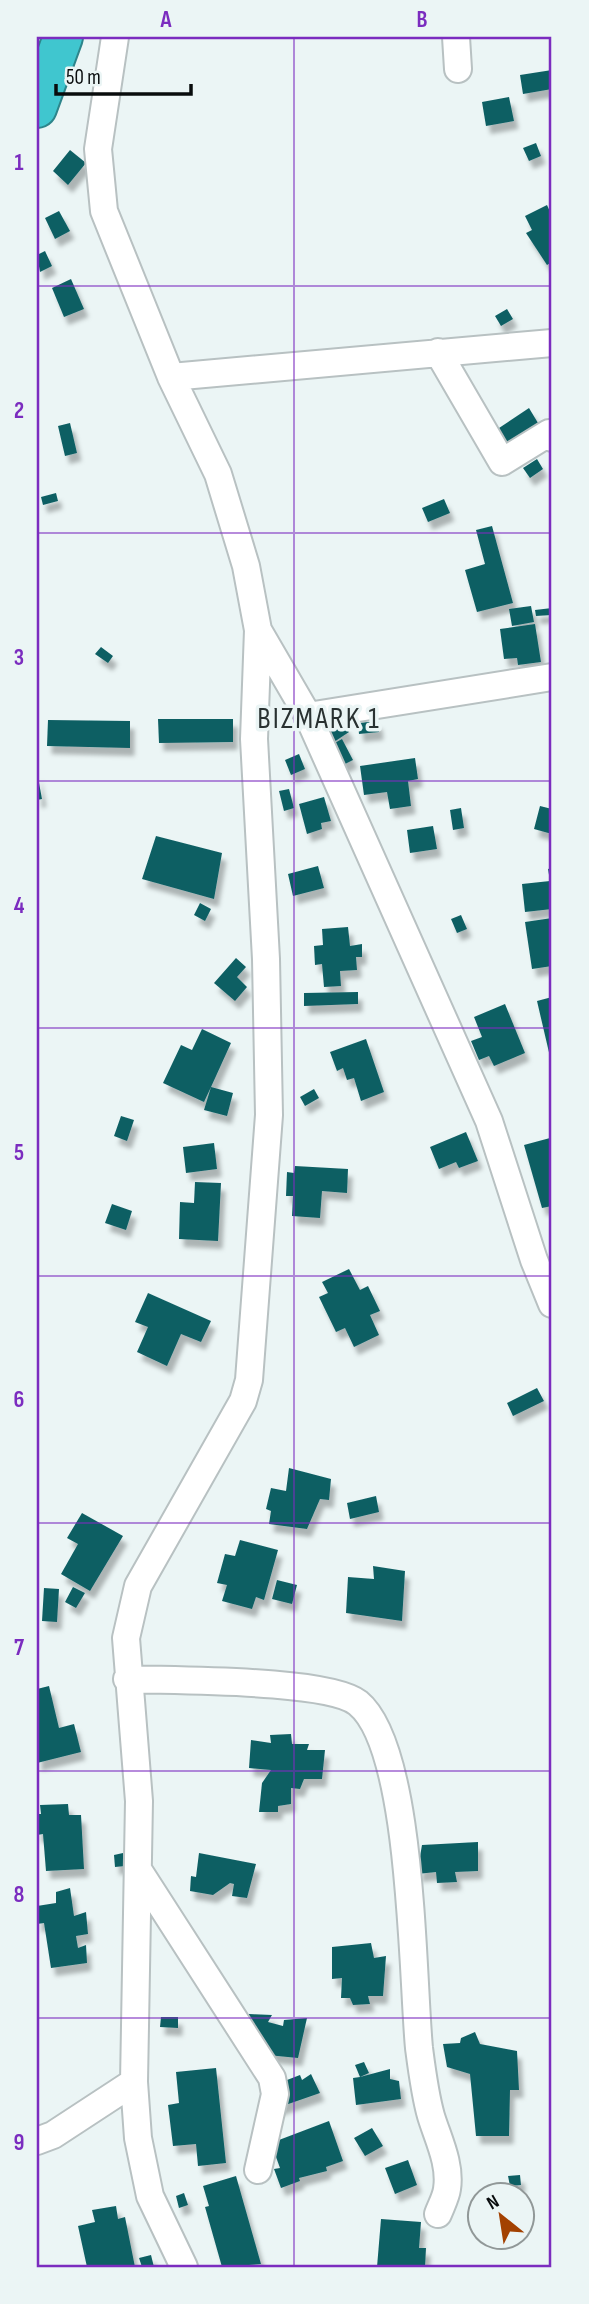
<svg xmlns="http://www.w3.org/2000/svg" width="589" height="2304" viewBox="0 0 589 2304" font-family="'Sofia Sans Condensed',sans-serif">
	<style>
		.building { fill: #0e5f64; filter: url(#shadow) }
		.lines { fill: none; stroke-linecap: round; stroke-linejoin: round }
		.minor-casing { stroke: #b8c1c2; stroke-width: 30 }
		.highway-casing { stroke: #2d858b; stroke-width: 42 }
		.minor { stroke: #fff; stroke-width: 26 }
		.highway { stroke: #40c6cf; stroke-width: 38 }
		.grid { fill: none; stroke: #7b2cbf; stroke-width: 2; stroke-opacity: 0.55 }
		.labels { text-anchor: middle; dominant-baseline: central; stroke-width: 7; stroke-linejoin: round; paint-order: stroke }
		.quarter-label { font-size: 30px; letter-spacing: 2px; fill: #293131; stroke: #ebf5f5 }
		.neatline { fill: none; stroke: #7b2cbf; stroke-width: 2.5 }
		.grid-label { font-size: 23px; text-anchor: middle; font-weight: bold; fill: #7b2cbf }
	</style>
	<defs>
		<filter id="shadow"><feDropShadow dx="4.5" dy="8" stdDeviation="2" flood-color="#0004"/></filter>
	</defs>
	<rect width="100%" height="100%" fill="#ebf5f5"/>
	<!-- building -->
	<path class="building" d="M552,70v19l-29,5 -3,-19z
		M509,97l5,24 -28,5 -4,-24z
		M536,143l5,13 -12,5 -6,-13z
		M70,150l16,13 -18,22 -15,-14z
		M547,205l5,11v46l-5,3 -21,-32 6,-3 -7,-14z
		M59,211l11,20 -15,8 -10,-21z
		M45,251l7,15 -12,6 -3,-17z
		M71,279l13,30 -20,8 -12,-29z
		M507,309l6,10 -12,7 -6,-10z
		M529,408l12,20 -32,21 -13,-19z
		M70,423l7,30 -12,3 -7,-30z
		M537,459l6,10 -13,9 -7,-10z
		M56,493l2,8 -15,4 -2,-8z
		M444,499l6,14 -22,9 -6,-14z
		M492,526l21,77 -36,9 -12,-42 20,-6 -9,-34z
		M531,606l3,16 -22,4 -3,-17z
		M552,608v7l-16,1 -1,-6z
		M535,624l6,38 -23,3 -1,-7 -13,1 -4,-30z
		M101,647l12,9 -5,7 -13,-9z
		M158,719h75v23l-74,1z
		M48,720l82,1v27l-83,-2z
		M341,720l8,12 -18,12 -8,-12z
		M378,721l1,11 -20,2 -1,-11z
		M342,739l11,21 -12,6 -10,-21z
		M299,754l6,15 -14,6 -6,-15z
		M415,758l3,21 -10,2 3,25 -21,3 -3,-17 -23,3 -4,-29z
		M37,772l5,27 -5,1z
		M289,789l5,19 -10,3 -5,-20z
		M324,797l7,24 -10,2 1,6 -15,5 -8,-30z
		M540,806l12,3v25l-18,-5z
		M461,808l3,20 -11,2 -3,-20z
		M433,826l4,23 -27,4 -3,-23z
		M156,836l66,17 -8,46 -72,-20z
		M318,866l6,22 -31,8 -5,-22z
		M552,868v41l-27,3 -3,-28 28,-3 -2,-12z
		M200,903l11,6 -6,12 -11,-6z
		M461,915l6,14 -10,4 -6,-14z
		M552,918v48l-20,3 -7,-47z
		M348,927l2,19 12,-2v13h-6l1,13 -17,1 1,15 -17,1 -2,-23 -7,1 -1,-19 9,-1 -1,-16z
		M236,958l10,9 -9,10 10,10 -12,14 -21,-18z
		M358,992v12l-54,2v-13z
		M552,997v64h-1l-14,-60z
		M505,1004l20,49 -31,13 -5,-10 -10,4 -8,-19 11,-4 -8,-20z
		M202,1029l29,14 -20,44 22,6 -6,23 -23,-6 7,-23 -7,15 -41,-19 18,-38 11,5z
		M366,1039l18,53 -23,9 -7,-23 -7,2 -4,-12 -6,3 -7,-19z
		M314,1089l5,9 -14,8 -5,-9z
		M121,1116l13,4 -7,21 -13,-5z
		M466,1132l12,29 -19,7 -3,-6 -17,7 -9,-22z
		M550,1138l2,68 -10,2 -18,-63z
		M214,1143l3,26 -31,4 -3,-26z
		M295,1166l53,3 -1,24 -25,-2 -2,27 -28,-2 1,-20h-7l1,-24 7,1z
		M195,1182l26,1 -3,58 -39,-2 1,-37 14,1z
		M112,1204l20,7 -6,19 -21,-7z
		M349,1269l11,21 8,-4 12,25 -10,4 9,20 -25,12 -9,-19 -9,4 -17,-35 9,-4 -6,-11z
		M148,1293l63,28 -10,21 -20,-8 -14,32 -30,-14 11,-25 -13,-5z
		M537,1388l7,13 -31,15 -6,-13z
		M289,1468l42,11 -2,21 -9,-1 -13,30 -38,-5 2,-13 -5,-2 5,-21 15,3z
		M376,1496l3,16 -29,7 -3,-16z
		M82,1513l41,23 -33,55 -29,-17 17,-30 -11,-6z
		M240,1540l38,10 -14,50 -8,-3 -4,12 -30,-8 5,-16 -10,-2 8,-29 10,2z
		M373,1566l32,5 -3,50 -56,-8 2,-36 26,2z
		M277,1580l20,5 -5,19 -20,-5z
		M73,1587l12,6 -9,15 -11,-6z
		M44,1588l15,1 -2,33 -15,-1z
		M49,1686l10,42 15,-4 7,28 -44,11v-74z
		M291,1734l1,10h17l-2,6h18l-3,29h-18l-4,10 -9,-1v16l-13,2v6h-19l3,-29 9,-13 -22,-2 2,-28 20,3 -1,-8z
		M68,1804l1,11h12l3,54 -38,2 -3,-37 -6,1v-21h4l-1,-9z
		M478,1842v29l-23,1 2,10 -20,1 -1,-11 -19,2 5,-29z
		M123,1853l2,13 -10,1 -1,-12z
		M199,1853l57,11 -9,34 -15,-2 2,-12 -4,-1 -17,12 -23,-4 1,-15 5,1z
		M70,1888l4,28 12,-4 2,22 -12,2 2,12 8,-3 1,18 -36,5 -7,-45 -7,1v-18l19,-3v-11z
		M371,1943l3,15 12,-2 -3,40h-15l2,8 -17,1 -3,-7h-9l1,-20 -10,1v-32z
		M249,2014l23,1 -4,7 15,4 1,-6 23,-2 -9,40 -51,-5z
		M161,2017h17v11l-18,-1z
		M475,2032l5,12 37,7 2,39h-9l-1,46h-33l-6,-62 -23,-7 -4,-23 17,-1 1,-5z
		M364,2062l5,11 -9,4 30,-8v10l9,2 2,18 -45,6 -3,-27 7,-1 -5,-12z
		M216,2068l10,95 -28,3 -2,-22 -23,2 -5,-41 11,-2 -3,-31z
		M311,2074l9,19 -46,16 -4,-13 17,-11v-5l13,-5 2,5z
		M329,2121l14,40 -17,6 1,4 -28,7 1,3 -19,7 -7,-19 6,-1 -9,-25z
		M372,2128l11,18 -18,10 -11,-18z
		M408,2160l9,25 -22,9 -10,-26z
		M520,2175l1,10 -11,1 -2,-10z
		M236,2176l25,88 -39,3 -17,-60 4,-1 -6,-20z
		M184,2193l4,12 -9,3 -3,-12z
		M116,2206l2,13 7,-2 10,50h-48l-9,-41 17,-4 -3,-12z
		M381,2219l40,3 -2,26h7l-1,19h-48z
		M151,2255l3,12h-12l-3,-9z"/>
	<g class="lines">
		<!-- minor casing -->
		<g class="minor-casing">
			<path id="minor" d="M115,37l-17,112 6,62 67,166 47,97 28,92 12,64 -4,109 12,220 3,156 -20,265 -6,21 -105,185 -12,52 13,163 -5,281 4,56 12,58 34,71
				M456,37l2,32
				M438,352l64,110 47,-29 3,5
				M171,377l381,-34
				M258,630l50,86 181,405 45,139 18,44
				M308,716l244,-39
				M127,1679c45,2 201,0 231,24 55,45 54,272 61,345 3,23 6,47 12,68 7,23 20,48 16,73 -1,8 -6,17 -9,25
				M139,1871l133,207 3,16 -17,76
				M37,2141l16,-6 81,-53"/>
		</g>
		<!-- highway casing -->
		<g class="highway-casing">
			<path id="highway" d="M37,108l26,-71"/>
		</g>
		<!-- minor -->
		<use href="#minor" class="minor"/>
		<!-- highway -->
		<use href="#highway" class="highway"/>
	</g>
	<!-- grid -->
	<path class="grid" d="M294,37v2230M37,286h515M37,533h515M37,781h515M37,1028h515M37,1276h515M37,1523h515M37,1771h515M37,2018h515"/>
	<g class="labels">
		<!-- quarter labels -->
		<g class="quarter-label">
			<text x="319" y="719">BIZMARK 1</text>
		</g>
	</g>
	<!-- border -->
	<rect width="589" height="2304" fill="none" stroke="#ebf5f5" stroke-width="77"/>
	<!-- north arrow -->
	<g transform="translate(501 2216) rotate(330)"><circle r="33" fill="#ebf5f5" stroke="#919898" stroke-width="2"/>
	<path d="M0-5L12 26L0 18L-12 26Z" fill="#a34101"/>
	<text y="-10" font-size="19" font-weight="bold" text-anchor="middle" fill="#090c0d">N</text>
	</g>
	<!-- scale -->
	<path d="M56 84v10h135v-10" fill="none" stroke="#090c0d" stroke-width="3.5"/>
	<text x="66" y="84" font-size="21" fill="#090c0d" stroke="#ebf5f5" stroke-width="5" paint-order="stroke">50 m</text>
	<rect x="38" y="38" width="512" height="2228" class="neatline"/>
	<g class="grid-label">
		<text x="166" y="27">A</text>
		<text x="422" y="27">B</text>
		<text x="19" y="170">1</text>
		<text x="19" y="418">2</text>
		<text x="19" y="665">3</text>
		<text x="19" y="913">4</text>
		<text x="19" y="1160">5</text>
		<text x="19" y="1407">6</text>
		<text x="19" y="1655">7</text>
		<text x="19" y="1902">8</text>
		<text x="19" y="2150">9</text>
	</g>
</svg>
